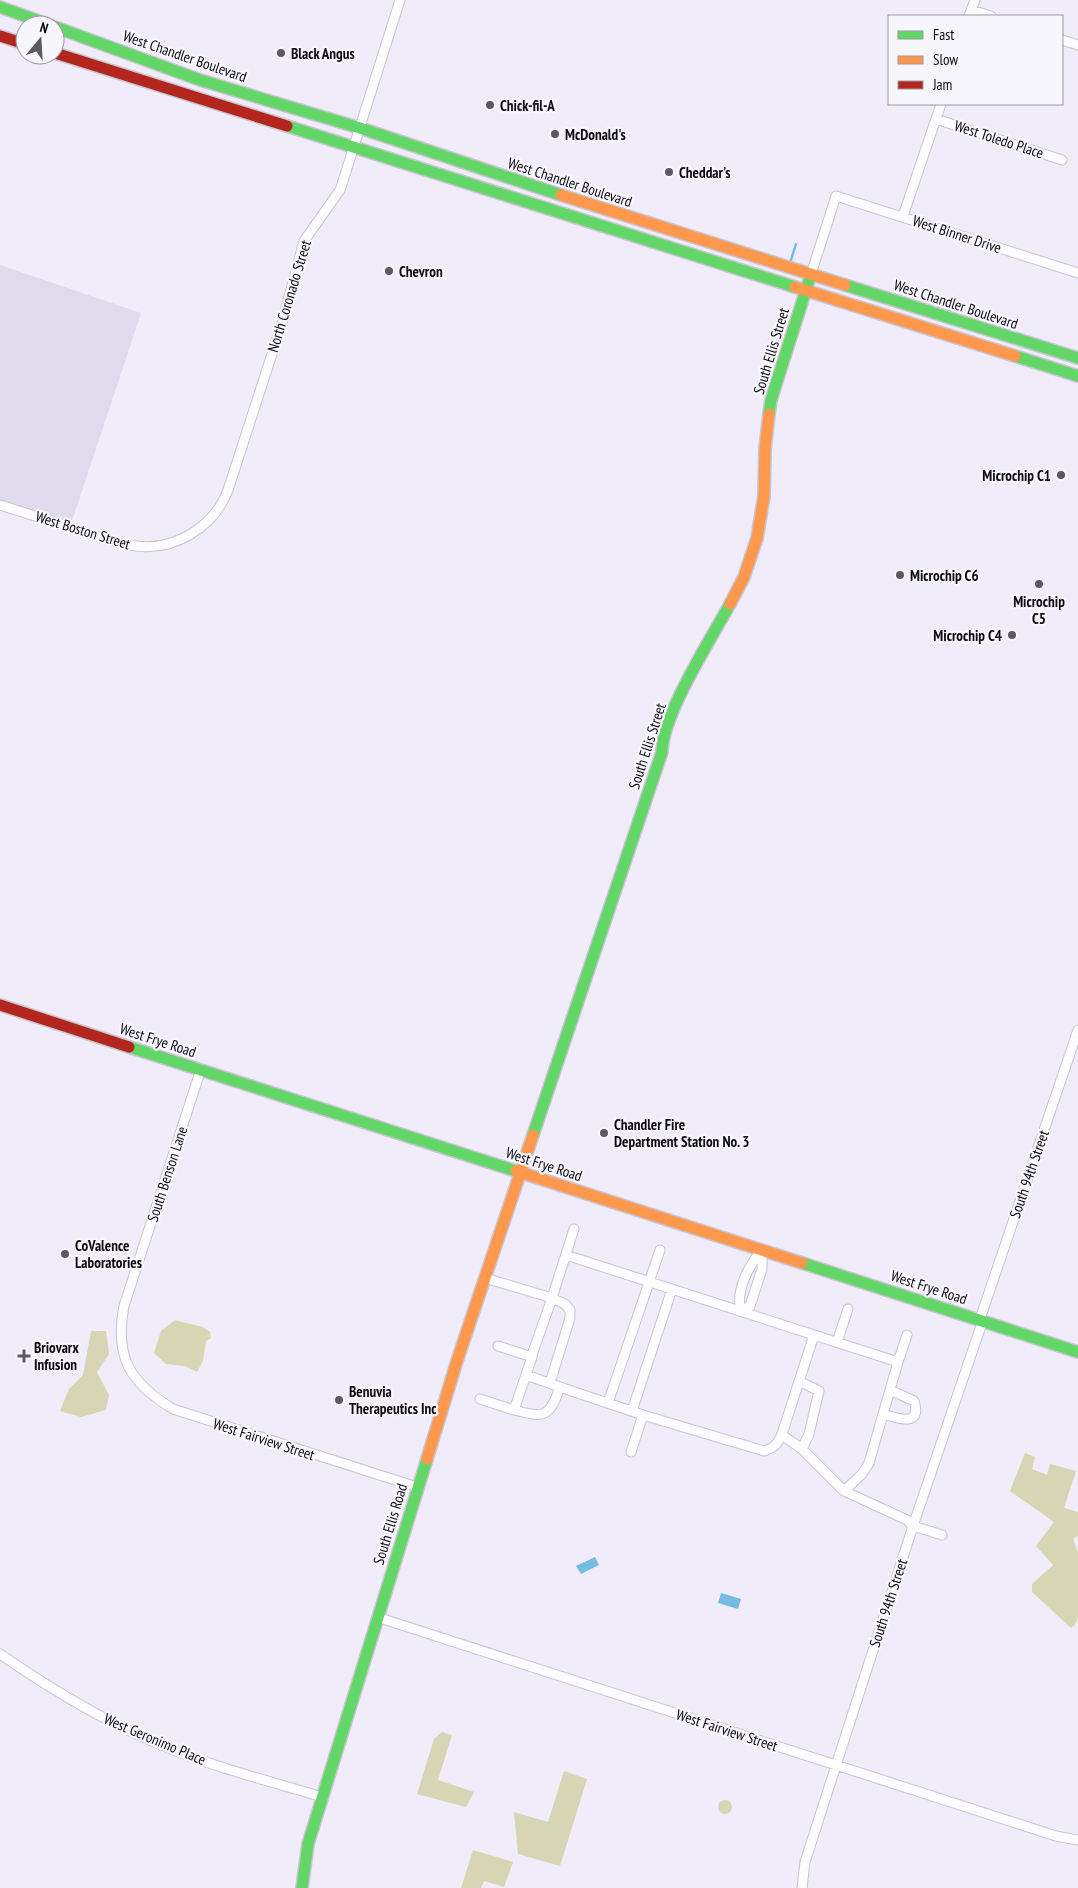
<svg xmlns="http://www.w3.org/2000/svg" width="1078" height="1888" viewBox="0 0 1078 1888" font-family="'PT Sans Narrow',sans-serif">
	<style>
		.industrial { fill: #dfdbed }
		.green { fill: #d6d6b5 }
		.water { fill: #76bce0 }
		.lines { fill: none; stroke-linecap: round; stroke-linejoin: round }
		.stream { stroke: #76bce0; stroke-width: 2.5 }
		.street-casing { stroke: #c8c4d0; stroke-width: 11 }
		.fast-casing { stroke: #c8c4d0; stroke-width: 14 }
		.slow-casing { stroke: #c8c4d0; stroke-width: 14 }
		.jam-casing { stroke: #c8c4d0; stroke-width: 14 }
		.street { stroke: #fdfcfe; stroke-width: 9 }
		.fast { stroke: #63d668; stroke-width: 11 }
		.slow { stroke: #ff974d; stroke-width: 11 }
		.jam { stroke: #b3261e; stroke-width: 11 }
		.poi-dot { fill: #5c5864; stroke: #f8f6fd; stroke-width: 2 }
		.labels { text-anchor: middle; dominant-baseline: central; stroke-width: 4.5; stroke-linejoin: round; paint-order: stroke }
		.poi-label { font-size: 15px; font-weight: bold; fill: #0c0913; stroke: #f8f6fd; text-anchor: start }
		.street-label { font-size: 15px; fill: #0c0913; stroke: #f8f6fd }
	</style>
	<rect width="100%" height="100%" fill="#f0ecf9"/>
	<!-- industrial -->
	<path class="industrial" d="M0,265l141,48 -71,214 -70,-22z"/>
	<!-- green -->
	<path class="green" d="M175,1320l28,7 7,5 1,6 -5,3 -3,20 -6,11 -12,-6 -19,-2 -12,-11 7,-22z
		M91,1331h15l3,23 -12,18 12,23 -3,15 -25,7 -21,-6 9,-22 14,-14z
		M1025,1453l10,4 -3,12 15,6 3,-11 26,7 -12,37 14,4v24l-5,3 5,13v65l-3,8 -4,3 -39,-36v-8l21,-19 -17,-19 18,-24 -44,-31z
		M442,1732l10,3 -14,45 36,12 -8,15 -49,-13 17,-55z
		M564,1771l23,8 -27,87 -42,-12 -4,-42 34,10z
		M718 1807a7 7 0 1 1 14 0a7 7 0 1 1-14 0Z
		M473,1850l40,12 -9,25 -20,-6 -3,7h-20z"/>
	<!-- water -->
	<path class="water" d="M595,1557l4,8 -18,9 -5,-8z
		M721,1593l20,6 -3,10 -20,-6z"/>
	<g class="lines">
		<!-- stream -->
		<path class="stream" d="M791,260l5,-16"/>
		<!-- street casing -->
		<g class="street-casing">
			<path id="street" d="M971,10l20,6
				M969,16l6,-16
				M1062,40l16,5
				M936,119l126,41
				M903,216l38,-112
				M811,274l25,-78 242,77
				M0,505c24,8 49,15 73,23 21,7 42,16 63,18 39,5 78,-19 92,-56l54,-167 22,-82 36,-51 3,-9 57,-181
				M201,1069l-77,237c-10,51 6,77 49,103l244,78
				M762,1250v19l-12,37 -9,5c-6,-20 8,-46 21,-61z
				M566,1255l332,107 -29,101 -7,11 -18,17 63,29 6,6 29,9
				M485,1278l67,20 22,-69
				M980,1319l98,-289
				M837,1342l11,-33
				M498,1346l34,11
				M898,1362l9,-27
				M526,1375l34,12c-11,31 -15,31 -46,23l18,-53v-2l20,-57 13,6 5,6v8l-20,65
				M560,1387l83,28 121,36c11,-3 14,-8 18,-17l32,-99
				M480,1399l34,11
				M608,1403l52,-153
				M632,1411l40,-122
				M883,1414c13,4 40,14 31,-13l-24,-11
				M782,1435l20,14 7,-15 10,-43 -20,-10
				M802,1449l42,42
				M631,1452l12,-37
				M377,1617l679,219 22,4
				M0,1654c52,36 107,69 166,93 50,21 104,34 156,50
				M802,1888l3,-26 108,-336 70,-206"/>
		</g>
		<!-- fast casing -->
		<g class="fast-casing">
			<path id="fast" d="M0,7l50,18
				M55,27l145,53 160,48 201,67
				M287,126l508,161
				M845,285l233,73
				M1015,356l63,20
				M769,414l2,-14 40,-126
				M129,1047l387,124
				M533,1135l129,-383c0,-37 49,-113 68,-148
				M802,1263l276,89
				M302,1888l6,-44 119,-385"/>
		</g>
		<!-- slow casing -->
		<g class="slow-casing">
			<path id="slow" d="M561,195l284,90
				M795,287l220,69
				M730,604l14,-27 13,-39 7,-42 1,-47 4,-35
				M516,1171l286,92
				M427,1459l30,-98 76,-226"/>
		</g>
		<!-- jam casing -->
		<g class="jam-casing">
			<path id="jam" d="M0,36l25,8
				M55,53l232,73
				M0,1005l129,42"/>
		</g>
		<!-- street -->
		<use href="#street" class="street"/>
		<!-- fast -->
		<use href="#fast" class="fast"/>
		<!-- slow -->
		<use href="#slow" class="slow"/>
		<!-- jam -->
		<use href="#jam" class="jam"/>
	</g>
	<!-- markers -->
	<g class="poi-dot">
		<circle cx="281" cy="53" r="5"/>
		<circle cx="490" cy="105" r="5"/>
		<circle cx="555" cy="134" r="5"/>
		<circle cx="669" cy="172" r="5"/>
		<circle cx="389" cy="271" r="5"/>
		<circle cx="1061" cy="475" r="5"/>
		<circle cx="900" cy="575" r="5"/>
		<circle cx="1039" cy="584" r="5"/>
		<circle cx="1012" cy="635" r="5"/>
		<circle cx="604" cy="1133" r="5"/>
		<circle cx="65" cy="1254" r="5"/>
		<path d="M21.5 1348.5h5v5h5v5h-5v5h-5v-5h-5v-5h5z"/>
		<circle cx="339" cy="1400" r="5"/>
	</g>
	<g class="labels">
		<!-- poi labels -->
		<g class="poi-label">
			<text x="291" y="53">Black Angus</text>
			<text x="500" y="105">Chick-fil-A</text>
			<text x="565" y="134">McDonald's</text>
			<text x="679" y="172">Cheddar's</text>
			<text x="399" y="271">Chevron</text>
			<text x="1051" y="475" text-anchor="end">Microchip C1</text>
			<text x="910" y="575">Microchip C6</text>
			<text x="1039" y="601" text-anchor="middle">Microchip<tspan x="1039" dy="17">C5</tspan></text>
			<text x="1002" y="635" text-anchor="end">Microchip C4</text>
			<text x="614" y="1124">Chandler Fire<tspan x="614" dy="17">Department Station No. 3</tspan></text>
			<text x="75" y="1245">CoValence<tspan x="75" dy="17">Laboratories</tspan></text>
			<text x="34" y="1347">Briovarx<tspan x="34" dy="17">Infusion</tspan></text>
			<text x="349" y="1391">Benuvia<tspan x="349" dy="17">Therapeutics Inc</tspan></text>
		</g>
		<!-- street labels -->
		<g class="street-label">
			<text transform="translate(185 56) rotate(19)">West Chandler Boulevard</text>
			<text transform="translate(999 139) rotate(18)">West Toledo Place</text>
			<text transform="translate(570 182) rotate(18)">West Chandler Boulevard</text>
			<text transform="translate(957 234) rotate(18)">West Binner Drive</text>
			<text transform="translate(289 296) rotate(-73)">North Coronado Street</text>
			<text transform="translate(956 304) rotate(18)">West Chandler Boulevard</text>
			<text transform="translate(771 351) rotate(-73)">South Ellis Street</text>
			<text transform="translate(83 530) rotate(17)">West Boston Street</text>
			<text transform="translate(647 746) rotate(-72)">South Ellis Street</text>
			<text transform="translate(158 1040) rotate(18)">West Frye Road</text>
			<text transform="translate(544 1164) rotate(18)">West Frye Road</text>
			<text transform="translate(167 1174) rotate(-72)">South Benson Lane</text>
			<text transform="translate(1029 1174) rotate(-71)">South 94th Street</text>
			<text transform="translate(929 1287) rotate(18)">West Frye Road</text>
			<text transform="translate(264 1439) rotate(18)">West Fairview Street</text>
			<text transform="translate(390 1524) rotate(-73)">South Ellis Road</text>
			<text transform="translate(888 1603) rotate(-72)">South 94th Street</text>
			<text transform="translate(727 1730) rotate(18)">West Fairview Street</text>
			<text transform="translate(155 1739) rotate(23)">West Geronimo Place</text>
		</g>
	</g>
	<!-- legend -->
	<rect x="888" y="15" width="175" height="90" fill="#f8f6fd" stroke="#9a979f"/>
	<rect x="898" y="31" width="25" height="8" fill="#63d668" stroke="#9a979f"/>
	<text x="933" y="40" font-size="15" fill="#0c0913">Fast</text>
	<rect x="898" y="56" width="25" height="8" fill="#ff974d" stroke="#9a979f"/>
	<text x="933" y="65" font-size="15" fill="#0c0913">Slow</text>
	<rect x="898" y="81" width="25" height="8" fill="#b3261e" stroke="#9a979f"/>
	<text x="933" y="90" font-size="15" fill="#0c0913">Jam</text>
	<!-- north arrow -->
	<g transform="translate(40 40) rotate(18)"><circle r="24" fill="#f8f6fd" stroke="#9a979f"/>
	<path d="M0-4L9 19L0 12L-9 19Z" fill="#5c5864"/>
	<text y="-8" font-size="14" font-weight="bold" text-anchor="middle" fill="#0c0913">N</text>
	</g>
</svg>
